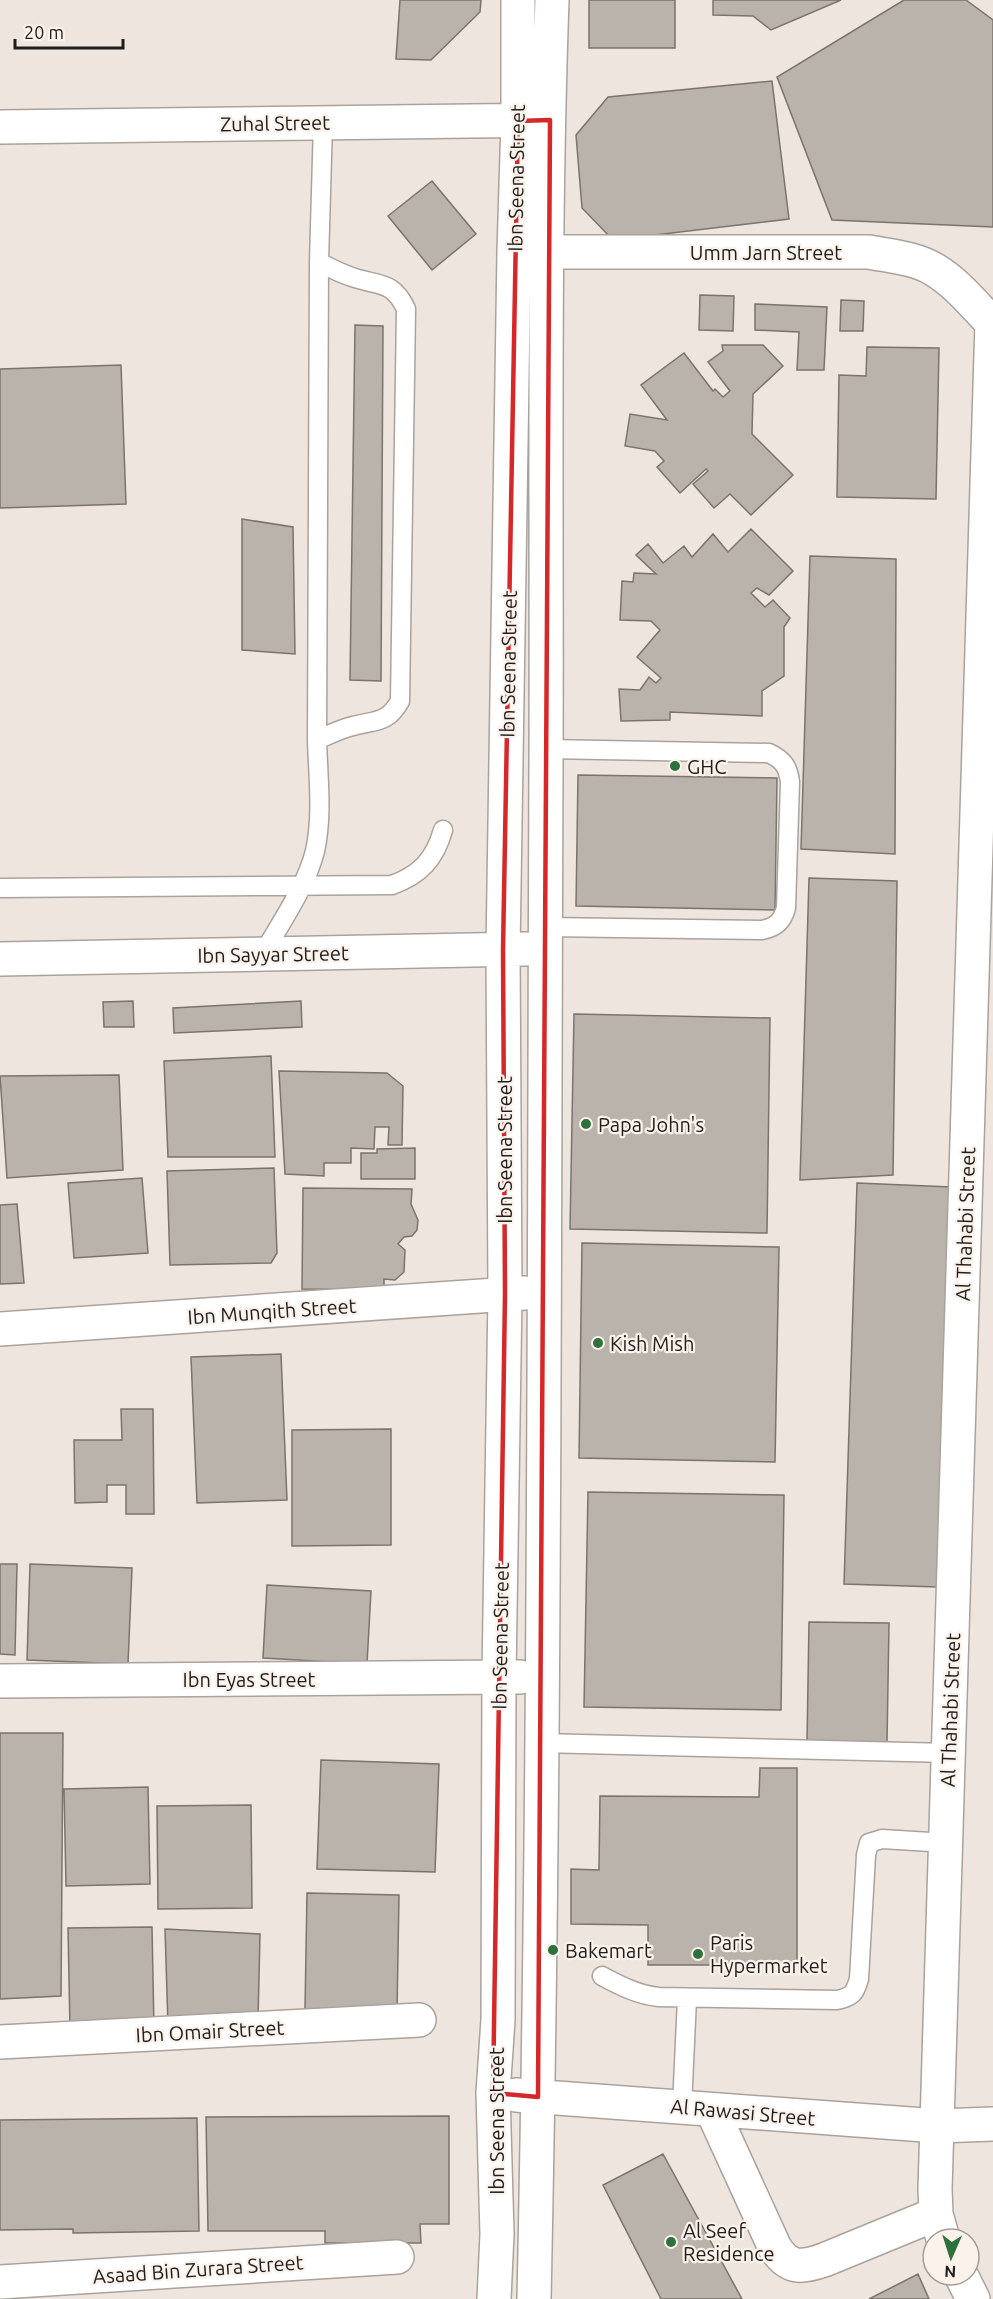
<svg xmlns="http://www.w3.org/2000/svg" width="993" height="2299" viewBox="0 0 993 2299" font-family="Ubuntu,sans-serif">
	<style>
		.building { fill: #b9b3ab; stroke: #7a746d; stroke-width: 1.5 }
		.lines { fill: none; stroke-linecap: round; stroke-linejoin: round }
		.lane-casing { stroke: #aba29c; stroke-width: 21 }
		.street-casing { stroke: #aba29c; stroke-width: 36 }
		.lane { stroke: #fff; stroke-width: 18 }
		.street { stroke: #fff; stroke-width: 33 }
		.marked { fill: none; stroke: #d62828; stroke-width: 4.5; stroke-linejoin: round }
		.poi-dot { fill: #2d713c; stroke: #fbf2ec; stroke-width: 2 }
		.labels { text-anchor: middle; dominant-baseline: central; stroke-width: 4.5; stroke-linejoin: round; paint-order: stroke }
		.street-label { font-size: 20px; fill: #201d1b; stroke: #fbf2ec }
		.poi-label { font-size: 20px; fill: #201d1b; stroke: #fbf2ec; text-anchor: start }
	</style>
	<rect width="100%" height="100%" fill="#eee5de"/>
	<!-- building -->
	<path class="building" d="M400,0h81l-1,12 -49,48 -35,-1z
		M589,0h86v48h-86z
		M713,0h128l-70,30 -18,-14 -40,-1z
		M904,0h62l27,20v207l-161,-7 -55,-143z
		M772,81l17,138 -176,21 -31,-32 -6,-73 32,-38z
		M432,181l44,53 -44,36 -44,-54z
		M700,295l34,1 -1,35 -34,-1z
		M841,300l23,1 -1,30h-23z
		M755,304l72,3 -3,63h-27l2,-38 -44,-2z
		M355,325l28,1 -2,355 -31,-1z
		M722,345h41l20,21 -30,28 -1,40 41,41 -42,40 -21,-21 -16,14 -21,-24 15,-13 -2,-2 -26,24 -23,-26 7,-6 -9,-10 -30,-5 5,-32 37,6 -26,-35 43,-32 29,38 2,-2 8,8 7,-6 -22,-29 15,-11z
		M867,347l72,1 -3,151 -99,-2 2,-122 27,1z
		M121,365l5,139 -126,4v-139z
		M242,519l51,8 2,127 -53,-4z
		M751,529l42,42 -24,24 -12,-7 -6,5 14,14 8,-7 17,18 -6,9v49l-22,15v25l-92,-4v8l-49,1 -2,-32 21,1 9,-13 7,6 5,-5 -24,-21 23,-27 -9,-9 -31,-1 2,-39 11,1 1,-9 22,1 -20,-19 12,-11 15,19 21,-17 8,11 21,-23 15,18z
		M810,556l86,3 -1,295 -94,-5z
		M578,775l199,3 -2,132 -199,-4z
		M809,878l88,3 -4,294 -93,5z
		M133,1001l1,26h-30l-1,-25z
		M301,1001l1,26 -128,6 -1,-25z
		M574,1014l196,4 -3,215 -197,-4z
		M271,1056l4,101h-107l-4,-96z
		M279,1071l108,2 16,13 -1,59h-14l1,-18h-14l-1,22 -23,-1v15h-27v13l-39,-2z
		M119,1075l4,95 -116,8 -7,-102z
		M415,1148v31h-54v-26h16v-4z
		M274,1168l3,85 -6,10 -101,2 -3,-94z
		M142,1178l6,75 -74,5 -6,-75z
		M857,1183l94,4 -13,400 -94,-3z
		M303,1188l109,1 -1,15 7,16 -1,10 -5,6 -8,1 -6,7 7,6 -1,22 -9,8 -11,-1v11l-82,-1z
		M17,1204l7,79 -24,1v-79z
		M582,1243l197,4 -4,215 -196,-4z
		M281,1354l6,146 -90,3 -6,-146z
		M121,1409h32l1,105h-28v-29h-19v17l-32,1 -1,-63h48z
		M391,1429v116l-99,1v-116z
		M588,1492l196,3 -3,215 -197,-3z
		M0,1564h17l-2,91 -15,-1z
		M30,1564l102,4 -4,96 -101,-4z
		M267,1585l104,6 -4,73 -104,-6z
		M809,1622l80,1 -2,120 -80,-1z
		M0,1733h63l-2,263 -61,3z
		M321,1760l118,4 -4,108 -118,-3z
		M760,1768h37v197h-149v-40l-77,-1v-55l28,1 1,-74 159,1z
		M148,1787l2,97 -84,2 -2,-97z
		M251,1805l1,103 -94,1 -1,-103z
		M307,1893l92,2 -2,116 -92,-2z
		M152,1927l2,101 -84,1 -2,-101z
		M165,1929l95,5 -2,86 -90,6z
		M449,2116v108h-29l1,19h-96v-12h-117l-2,-114z
		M197,2118l2,113 -126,2v-4l-73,1v-110z
		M663,2154l79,145h-81l-58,-114z
		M918,2274l11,25h-60z"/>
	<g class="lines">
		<!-- lane casing -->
		<g class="lane-casing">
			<path id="lane" d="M317,740c12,-5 23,-11 36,-14 22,-6 34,-2 47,-25l6,-392c-13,-28 -26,-23 -51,-31 -13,-4 -25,-10 -36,-16
				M0,888l392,-3c28,-10 43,-26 51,-55
				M546,927l216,3c14,-3 20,-8 24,-22l4,-126c-2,-16 -7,-22 -21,-29l-223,-4
				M263,954c18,-32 43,-67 52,-103 8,-36 3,-75 2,-111l2,-478 4,-139
				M540,1743l409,10
				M602,1976c19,10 36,19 57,21l178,3c15,-3 18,-7 22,-21l7,-124 3,-12 13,-4 65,4
				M682,2106l5,-107"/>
		</g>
		<!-- street casing -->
		<g class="street-casing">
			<path id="street" d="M0,127l540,-7
				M524,252h345c21,4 47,6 66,18 23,14 39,35 58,54
				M0,959l526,-10
				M0,1329l525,-36
				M0,1681l520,-4
				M0,2042l419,-22
				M516,2095l422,31 55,-2
				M712,2110l63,138c14,21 26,20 49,12l112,-46
				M943,2239l-7,-25 -1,-25 57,-1867
				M961,2275l12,24
				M0,2282l397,-25
				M494,2299l3,-65 -4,-141 5,-73 1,-343 6,-383 -2,-344 11,-698 4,-131v-121
				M534,2299c11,-512 10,-1024 12,-1537 1,-254 -3,-508 6,-762"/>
		</g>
		<!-- lane -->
		<use href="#lane" class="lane"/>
		<!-- street -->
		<use href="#street" class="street"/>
	</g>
	<!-- marked area -->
	<path class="marked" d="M550,120l-12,1977 -45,-4 12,-799 -2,-344 15,-829z"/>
	<!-- markers -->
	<g class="poi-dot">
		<circle cx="675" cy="766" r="6"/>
		<circle cx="586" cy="1124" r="6"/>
		<circle cx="598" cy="1343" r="6"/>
		<circle cx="553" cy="1950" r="6"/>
		<circle cx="698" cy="1954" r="6"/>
		<circle cx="671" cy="2242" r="6"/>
	</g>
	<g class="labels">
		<!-- street labels -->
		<g class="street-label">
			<text transform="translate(275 123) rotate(-1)">Zuhal Street</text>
			<text transform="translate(516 178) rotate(-89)">Ibn Seena Street</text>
			<text x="766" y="252">Umm Jarn Street</text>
			<text transform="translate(508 664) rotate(-89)">Ibn Seena Street</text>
			<text transform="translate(273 954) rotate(-1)">Ibn Sayyar Street</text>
			<text transform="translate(504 1150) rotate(-90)">Ibn Seena Street</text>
			<text transform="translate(965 1224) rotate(-88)">Al Thahabi Street</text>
			<text transform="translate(272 1311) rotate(-4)">Ibn Munqith Street</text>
			<text transform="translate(500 1636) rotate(-89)">Ibn Seena Street</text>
			<text x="249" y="1679">Ibn Eyas Street</text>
			<text transform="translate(950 1710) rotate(-88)">Al Thahabi Street</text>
			<text transform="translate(210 2031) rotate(-3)">Ibn Omair Street</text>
			<text transform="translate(743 2112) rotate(5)">Al Rawasi Street</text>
			<text transform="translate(496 2121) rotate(-90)">Ibn Seena Street</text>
			<text transform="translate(198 2269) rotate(-4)">Asaad Bin Zurara Street</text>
		</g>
		<!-- poi labels -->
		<g class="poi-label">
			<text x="687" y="766">GHC</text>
			<text x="598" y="1124">Papa John's</text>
			<text x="610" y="1343">Kish Mish</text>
			<text x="710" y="1942">Paris<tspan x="710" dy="23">Hypermarket</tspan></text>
			<text x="565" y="1950">Bakemart</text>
			<text x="683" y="2230">Al Seef<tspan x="683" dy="23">Residence</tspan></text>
		</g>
	</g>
	<!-- north arrow -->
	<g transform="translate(951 2257) rotate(183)"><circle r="28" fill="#fbf2ec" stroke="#a39d98" stroke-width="1.5"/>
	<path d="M0-4.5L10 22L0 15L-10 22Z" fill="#2d713c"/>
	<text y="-9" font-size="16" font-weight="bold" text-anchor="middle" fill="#201d1b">N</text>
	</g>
	<!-- scale -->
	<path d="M15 39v9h108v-9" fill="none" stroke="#201d1b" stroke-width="3"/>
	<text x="24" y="39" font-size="18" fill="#201d1b" stroke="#fbf2ec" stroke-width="4.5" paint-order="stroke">20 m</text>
</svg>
